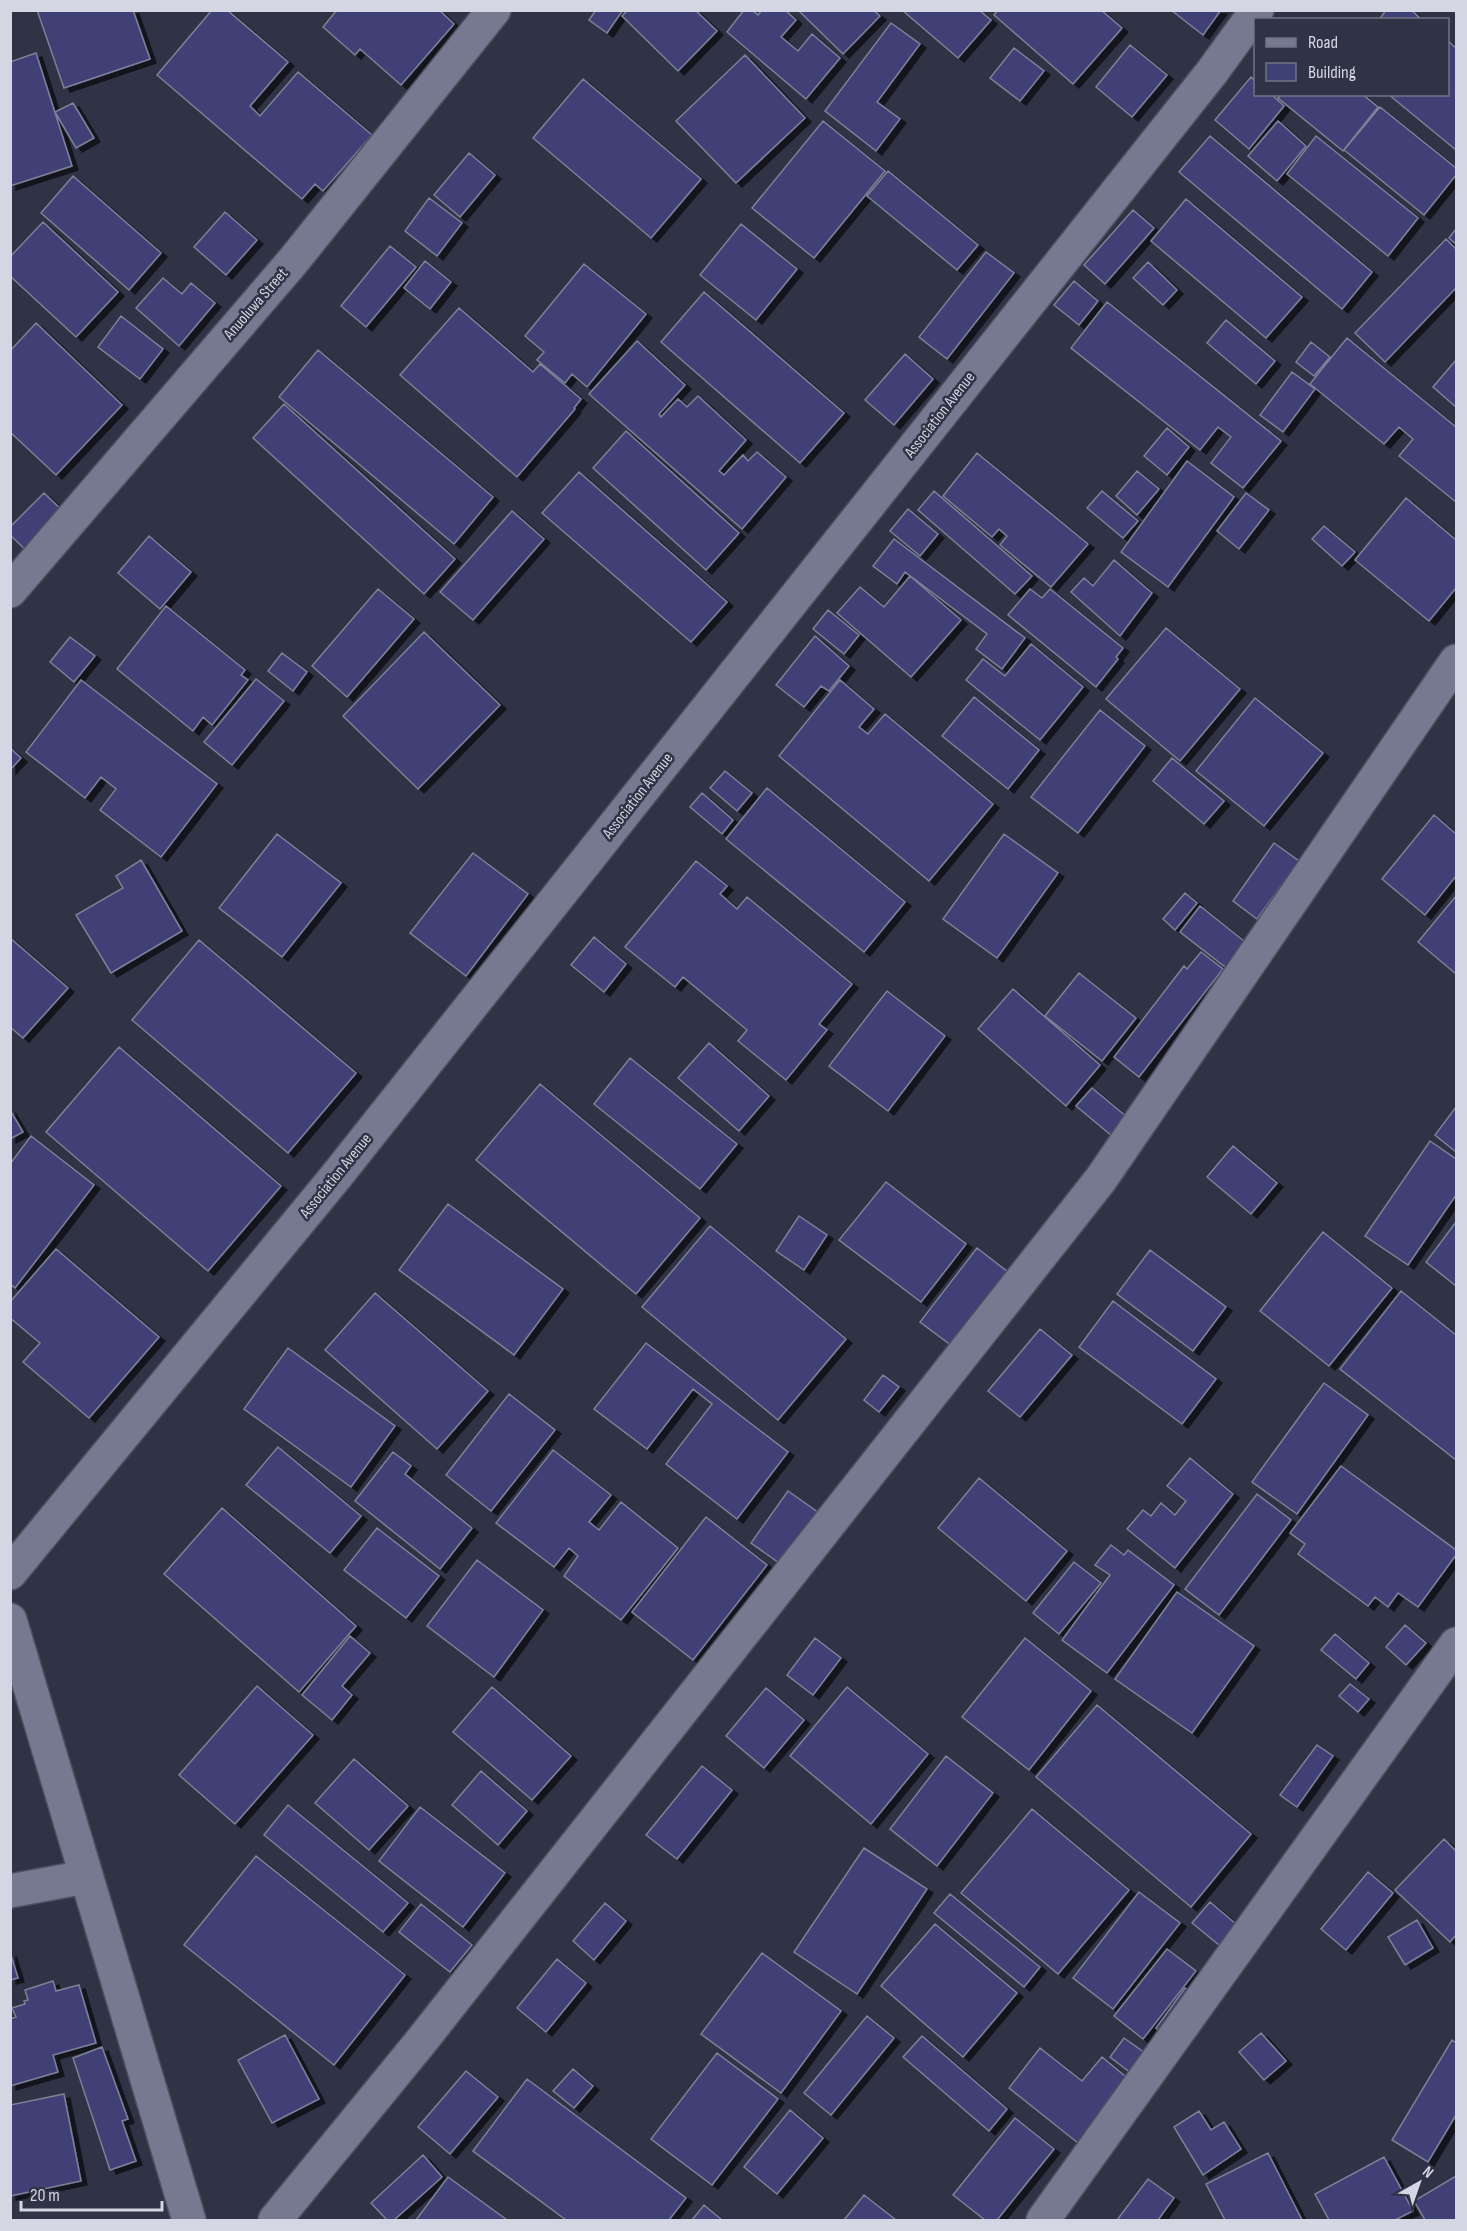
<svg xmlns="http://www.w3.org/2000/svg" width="1467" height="2231" viewBox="0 0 1467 2231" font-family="'Sofia Sans Condensed',sans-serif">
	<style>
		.building { fill: #3f4176; stroke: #7d8097; stroke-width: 1.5; filter: url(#shadow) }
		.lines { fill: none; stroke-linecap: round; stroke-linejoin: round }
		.minor-casing { stroke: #4d4e5f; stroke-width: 36 }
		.minor { stroke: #767990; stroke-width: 33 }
		.labels { text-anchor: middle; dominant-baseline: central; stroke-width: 5; stroke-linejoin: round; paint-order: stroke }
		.street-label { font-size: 16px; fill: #d4d6e3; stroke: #303246 }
	</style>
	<defs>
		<filter id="shadow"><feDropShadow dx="6" dy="4" stdDeviation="0" flood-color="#0009"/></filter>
	</defs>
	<rect width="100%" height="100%" fill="#303246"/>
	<!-- building -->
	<path class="building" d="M37,10h96l17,49 -86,29z
		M212,10h15l61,52 -38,44 10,10 38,-44 74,63 -49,56 -8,-7 -13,15 -145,-124z
		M337,10h102l15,14 -53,61 -41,-36 -5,6 -32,-28z
		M596,10h27l-16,23 -18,-13z
		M628,10h67l22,21 -39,40 -56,-55z
		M744,10h8l6,5 4,-5h23l11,10 -15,17 17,14 14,-17 28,24 -34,41 -79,-67z
		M798,10h75l7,6 -37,38z
		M902,10h77l12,10 -33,38z
		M998,10h103l21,18 -49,56 -79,-69z
		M1171,10h50l-18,25z
		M1386,10h25l11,10h-43z
		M891,23l29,21 -43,58 23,17 -24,32 -51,-40z
		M1448,41l8,7v102l-68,-56h60z
		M1130,45l37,30 -35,42 -36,-30z
		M1014,48l30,23 -24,30 -30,-23z
		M36,53l36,113 -62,20v-124z
		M745,55l60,63 -69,65 -60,-62z
		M1251,77l5,5v12h15l13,12 -35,43 -34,-29z
		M583,79l118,100 -50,59 -118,-100z
		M1281,94h81l16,13 -35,44 -65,-53z
		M73,103l21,35 -18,10 -21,-36z
		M1380,107l76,61v7l-32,40 -80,-65z
		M823,121l62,50 -71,87 -62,-50z
		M1278,121l28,25 -29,35 -29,-25z
		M1210,136l162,136 -30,37 -163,-137z
		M1316,136l102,82 -30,38 -101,-82z
		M469,153l26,22 -35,42 -26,-22z
		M888,171l90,74 -21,25 -90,-74z
		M73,176l88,77 -32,37 -88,-77z
		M429,198l33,25 -25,33 -32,-25z
		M1186,199l116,98 -36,41 -115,-97z
		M1133,210l21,18 -49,56 -21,-19z
		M225,212l32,28 -31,35 -32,-28z
		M43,222l75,70 -42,45 -66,-61v-19z
		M741,224l56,45 -41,51 -56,-45z
		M1456,229v15l-7,-6z
		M1446,239l10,10v39l-71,74 -30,-29z
		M390,246l26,21 -50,60 -25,-21z
		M986,252l28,21 -67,86 -28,-22z
		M425,261l26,21 -21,27 -26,-21z
		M1148,262l29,28 -14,15 -30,-27z
		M584,264l62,50 -59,73 -15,-13 -7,9 -28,-23 7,-8 -19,-16z
		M163,278l19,16 9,-11 24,20 -36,43 -43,-38z
		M1074,281l24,20 -19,24 -25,-20z
		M704,292l140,121 -44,50 -139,-121z
		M1107,302l174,139 -38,47 -32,-25 20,-26 -13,-10 -18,23 -129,-102z
		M459,308l74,64 7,-8 41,35 -7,9 1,1 -58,68 -117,-102z
		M121,316l42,33 -23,30 -42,-32z
		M1226,320l49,41 -19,23 -49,-41z
		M36,323l86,82 -66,70 -46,-43v-81z
		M1347,338l109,89v75l-57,-46 14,-17 -14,-12 -15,17 -74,-60z
		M637,341l48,44 -26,29 2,3 17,-18 9,8 11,-11 48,44 -27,31 5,4 19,-20 5,6 9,-9 29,25 -44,52 -153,-135z
		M1311,342l19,15 -16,19 -18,-14z
		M318,350l175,147 -39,47 -175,-147z
		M905,354l28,25 -39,46 -29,-25z
		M1456,360v47l-23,-20z
		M1292,372l23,17 -32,43 -23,-17z
		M284,404l171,155 -31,35 -171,-156z
		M1167,428l22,19 -22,28 -23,-19z
		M626,431l113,102 -33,37 -113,-102z
		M977,453l111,91 -37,43 -51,-42 7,-9 -8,-7 -7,8 -49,-41z
		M1187,461l47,36 -66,90 -47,-35z
		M1137,471l22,18 -22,26 -21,-19z
		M579,472l148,130 -36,40 -149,-129z
		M934,491l98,85 -17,18 -97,-84z
		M1102,491l36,30 -15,17 -36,-30z
		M44,493l25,24 -38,38 -21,-20v-8z
		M1246,493l23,17 -30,39 -22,-18z
		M1406,498l50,42v48l-27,33 -74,-61z
		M908,509l30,25 -18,22 -30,-25z
		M512,511l32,28 -71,81 -33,-28z
		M1324,526l31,26 -13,14 -30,-27z
		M149,536l42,36 -31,37 -42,-36z
		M894,539l131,99 -23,31 -26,-20 11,-15 -82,-62 -8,12 -24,-18z
		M1114,560l38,33 -32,43 -49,-44 13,-14 9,8z
		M910,576l51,44 -50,57 -74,-64 23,-26 24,20z
		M378,589l36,30 -67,78 -35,-31z
		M1030,589l12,9 8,-9 73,59 -7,9 2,2 -22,28 -88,-72z
		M166,606l79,64 -4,5 7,5 -36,45 -9,-8 -10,14 -76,-62z
		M828,610l31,25 -15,19 -31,-25z
		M1166,628l74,61 -60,72 -74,-62z
		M424,632l76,73 -82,84 -75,-73z
		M815,636l34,30 -20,25 -8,-5 -17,21 -28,-22z
		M70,637l25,19 -21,26 -24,-20z
		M1031,644l52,43 -43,53 -74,-60 17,-21 22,17z
		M282,653l25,19 -14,19 -25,-20z
		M256,679l28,22 -52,64 -28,-23z
		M81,680l136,104 -56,73 -61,-47 16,-21 -15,-12 -16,21 -59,-46z
		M840,680l34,29 -15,18 9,7 17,-20 108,90 -64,77 -150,-125z
		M974,697l65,53 -31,39 -66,-53z
		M1255,698l68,55 -59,73 -68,-55z
		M1100,710l45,36 -67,87 -47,-36z
		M10,748l11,10 -11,12z
		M1172,758l52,43 -20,23 -51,-43z
		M725,771l27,22 -15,18 -27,-23z
		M767,788l138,114 -41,50 -138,-113z
		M702,793l31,27 -11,14 -32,-27z
		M1434,815l22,19v42l-31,39 -43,-36z
		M277,834l64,49 -59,74 -63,-49z
		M1004,834l54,39 -61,85 -54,-39z
		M1274,843l25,18 -42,58 -24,-18z
		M473,853l55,41 -62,82 -56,-43z
		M141,860l41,71 -71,42 -35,-58 47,-27 -7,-12z
		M696,861l31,25 -7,8 17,15 10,-12 105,87 -33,40 8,6 -41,50 -48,-39 9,-11 -64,-53 -8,10 -50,-40z
		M1185,893l12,10 -22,27 -12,-11z
		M1456,896v78l-38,-32z
		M1200,906l49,39 -20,25 -49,-38z
		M594,937l32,27 -22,28 -33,-27z
		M10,938l58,50 -45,50 -13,-11z
		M199,940l157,133 -68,80 -156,-133z
		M1201,952l22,17 -84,108 -25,-20 70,-91 3,3z
		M1079,973l57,45 -34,43 -57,-45z
		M1013,989l87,76 -34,41 -88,-77z
		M887,991l58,45 -57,75 -59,-45z
		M709,1043l60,53 -30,35 -61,-53z
		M119,1047l162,139 -73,85 -162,-139z
		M630,1058l107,86 -37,45 -106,-85z
		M540,1084l160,134 -64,76 -160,-134z
		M1092,1088l35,29 -15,19 -36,-30z
		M1456,1107v45l-21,-17z
		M10,1110l13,22 -13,7z
		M31,1136l63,49 -79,103 -5,-4v-120z
		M1430,1141l26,18v36l-48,70 -43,-29z
		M1233,1146l44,37 -26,31 -44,-37z
		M886,1182l80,62 -45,58 -82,-62z
		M448,1204l115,85 -49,66 -115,-85z
		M799,1216l28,19 -23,35 -28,-19z
		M1456,1222v64l-30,-24z
		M710,1226l136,113 -68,81 -136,-113z
		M1323,1232l69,56 -63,78 -69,-55z
		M977,1248l31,24 -56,74 -32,-24z
		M56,1249l103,88 -70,81 -66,-56 17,-19 -30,-25v-16z
		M1150,1250l76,57 -33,44 -76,-57z
		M1401,1291l55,44v125l-116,-91z
		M375,1293l113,98 -51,58 -112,-99z
		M1113,1301l103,78 -34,45 -103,-77z
		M1040,1329l32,26 -52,62 -32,-26z
		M646,1343l142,109 -51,67 -71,-55 46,-60 -19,-15 -46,60 -53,-40z
		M288,1348l107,78 -44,61 -107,-78z
		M883,1375l16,12 -20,25 -15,-12z
		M1324,1383l44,32 -71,99 -45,-32z
		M509,1394l46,36 -64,81 -45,-36z
		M278,1447l83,69 -31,37 -84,-68z
		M553,1450l58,45 -22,27 10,8 22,-28 57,46 -57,72 -57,-44 14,-20 -9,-8 -15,19 -58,-44z
		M393,1452l18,14 -6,8 67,54 -32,41 -85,-68z
		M1190,1458l43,36 -58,74 -48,-39 16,-19 8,6 10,-13 14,12 11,-14 -19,-15z
		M1341,1466l115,84v5l-38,52 -20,-14 -10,14 -13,-10 -7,9 -70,-52 7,-10 -15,-11z
		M979,1478l88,73 -41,50 -88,-73z
		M788,1491l31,22 -37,52 -31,-22z
		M1257,1494l34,26 -72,95 -34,-26z
		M222,1508l134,118 -57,66 -135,-118z
		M706,1517l61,48 -74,95 -61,-48z
		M377,1528l62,48 -33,42 -62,-48z
		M1111,1545l13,10 4,-5 46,35 -67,88 -45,-33 48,-65 -15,-10z
		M477,1560l66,50 -49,67 -67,-51z
		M1074,1562l27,21 -42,51 -26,-21z
		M1177,1592l77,54 -62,87 -77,-54z
		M1405,1625l21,18 -20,22 -20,-18z
		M1335,1634l34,29 -13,16 -35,-29z
		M350,1636l20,17 -28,33 10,9 -20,25 -30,-25z
		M815,1638l26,20 -28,37 -26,-20z
		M1025,1638l66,53 -62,79 -67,-53z
		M1350,1684l19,15 -11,13 -19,-16z
		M257,1686l56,49 -78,89 -56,-49z
		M492,1687l79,69 -39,44 -79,-68z
		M847,1687l81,67 -57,70 -81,-68z
		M766,1688l38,32 -40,48 -38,-32z
		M1097,1705l154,129 -60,73 -155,-130z
		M1317,1745l16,11 -36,51 -17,-12z
		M946,1756l47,37 -56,73 -47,-37z
		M354,1759l54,47 -39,44 -54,-47z
		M702,1766l30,24 -55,69 -31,-24z
		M481,1771l46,40 -29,34 -46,-40z
		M288,1805l120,98 -25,29 -119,-97z
		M420,1807l85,66 -42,54 -84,-66z
		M1032,1809l97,81 -71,84 -97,-81z
		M1444,1839l12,12v84l-6,7 -55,-52z
		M864,1848l63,41 -70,105 -63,-42z
		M256,1856l149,119 -71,90 -150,-120z
		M1368,1872l25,21 -47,57 -25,-21z
		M1139,1892l41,31 -67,86 -40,-31z
		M950,1894l90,73 -16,20 -90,-74z
		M1210,1902l27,23 -18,20 -27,-22z
		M605,1903l21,18 -32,39 -21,-19z
		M421,1904l51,41 -22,27 -51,-40z
		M1417,1920l16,28 -28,17 -17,-28z
		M935,1924l82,69 -54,64 -82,-71z
		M1167,1949l29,22 -53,68 -29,-23z
		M10,1952l8,26 -8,2z
		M762,1953l79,58 -60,82 -80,-59z
		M557,1959l29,24 -40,49 -29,-24z
		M53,1981l3,10 23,-6 17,58 -43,12 5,17 -48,14v-67l6,-2 -4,-9 13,-4 -1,-3 4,-1 -3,-10z
		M1185,1988l14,10 -30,40 -13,-10z
		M867,2016l27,22 -63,77 -27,-22z
		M1261,2033l25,28 -22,19 -25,-28z
		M285,2035l34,64 -47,24 -34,-63z
		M922,2036l85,73 -18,22 -86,-74z
		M1124,2038l31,22 -15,20 -30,-23z
		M1452,2040l4,3v72l-28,47 -36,-22z
		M102,2047l26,72 -6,2 14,40 -26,9 -37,-112z
		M1040,2048l42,33 20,-24 29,24 -43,70 -79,-63z
		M717,2053l61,46 -66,86 -61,-46z
		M573,2069l20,17 -19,22 -21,-17z
		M466,2071l32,26 -48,57 -32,-27z
		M527,2079l159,119 -17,22h-103l-93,-69z
		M64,2094l17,87 -71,15v-91z
		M790,2110l33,28 -46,56 -33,-27z
		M1199,2111l12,19 13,-8 17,27 -38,26 -29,-48z
		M1015,2118l39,31 -57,71h-12l-32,-25z
		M1268,2153l34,67h-77l-19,-36z
		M423,2155l19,22 -48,43h-7l-16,-17z
		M1384,2157l29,54 -18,9h-66l-14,-26z
		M1456,2176v44h-31l-11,-19z
		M448,2177l59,43h-91z
		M1148,2179l26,19 -16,22h-41z
		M864,2195l32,25h-52z
		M704,2205l18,15h-30z"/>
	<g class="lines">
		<!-- minor casing -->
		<g class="minor-casing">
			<path id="minor" d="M10,591l284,-331 200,-250
				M10,1573l328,-399 874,-1102 45,-62
				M10,1620l179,600
				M10,1891l75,-14
				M275,2220l148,-181 678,-860 355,-518
				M1043,2220l413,-576"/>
		</g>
		<!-- minor -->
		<use href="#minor" class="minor"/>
	</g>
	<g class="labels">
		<!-- street labels -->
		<g class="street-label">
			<text transform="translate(256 304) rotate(-49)">Anuoluwa Street</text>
			<text transform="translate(940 415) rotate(-52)">Association Avenue</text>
			<text transform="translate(638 796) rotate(-52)">Association Avenue</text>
			<text transform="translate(336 1176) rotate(-51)">Association Avenue</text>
		</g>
	</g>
	<!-- border -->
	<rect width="1467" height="2231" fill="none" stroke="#d4d6e3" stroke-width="24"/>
	<!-- legend -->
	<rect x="1254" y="18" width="195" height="78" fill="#303246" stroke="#727485" stroke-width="1.5"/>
	<rect x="1266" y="38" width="30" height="9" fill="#767990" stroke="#727485" stroke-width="1.5"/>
	<text x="1308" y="48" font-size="18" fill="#d4d6e3">Road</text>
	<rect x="1266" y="63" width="30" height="18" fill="#3f4176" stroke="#727485" stroke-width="1.5"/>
	<text x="1308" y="78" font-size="18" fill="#d4d6e3">Building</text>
	<!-- north arrow -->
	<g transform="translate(1419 2183) rotate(40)" stroke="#303246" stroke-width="4.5" paint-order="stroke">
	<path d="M0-4.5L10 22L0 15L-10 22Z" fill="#d4d6e3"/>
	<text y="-9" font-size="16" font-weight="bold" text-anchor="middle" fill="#d4d6e3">N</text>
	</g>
	<!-- scale -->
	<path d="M21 2201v9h141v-9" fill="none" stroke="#d4d6e3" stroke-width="3"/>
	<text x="30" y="2201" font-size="18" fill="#d4d6e3" stroke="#303246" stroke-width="4.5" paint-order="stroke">20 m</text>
</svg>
